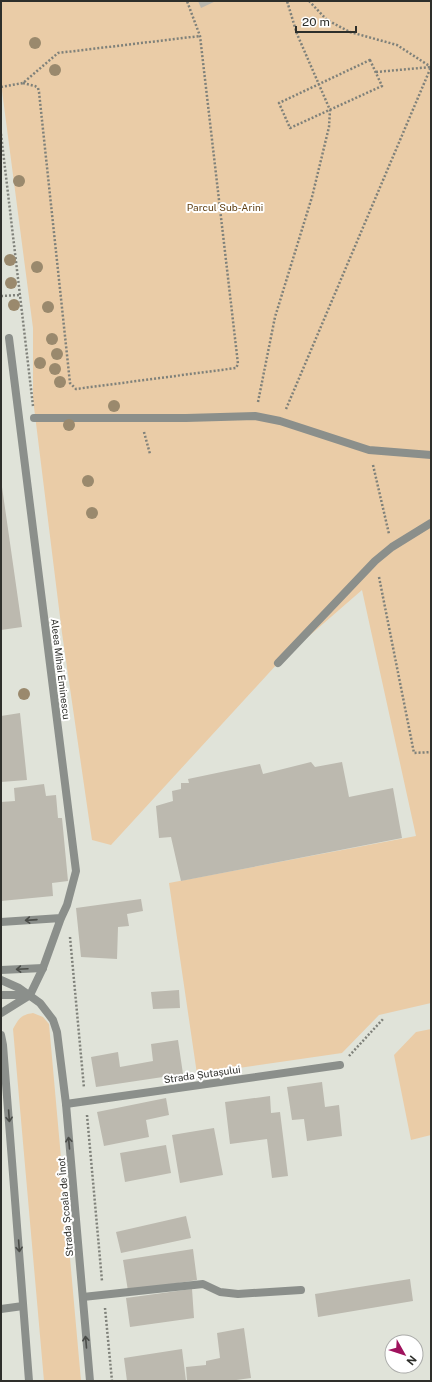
<svg xmlns="http://www.w3.org/2000/svg" width="432" height="1382" viewBox="0 0 432 1382" font-family="'Public Sans',sans-serif">
	<style>
		.green { fill: #eacca7 }
		.building { fill: #bcb9af }
		.lines { fill: none; stroke-linecap: round; stroke-linejoin: round }
		.path { stroke: #7f817a; stroke-width: 2.5; stroke-dasharray: 2 2; stroke-linecap: butt }
		.service { stroke: #8b8f8b; stroke-width: 8 }
		.pedestrian { stroke: #8b8f8b; stroke-width: 8 }
		.minor { stroke: #8b8f8b; stroke-width: 8 }
		.tertiary { stroke: #8b8f8b; stroke-width: 8 }
		.tree { fill: #9a896d }
		.oneway { stroke: #4a4c48 }
		.labels { text-anchor: middle; dominant-baseline: central; stroke-width: 4; stroke-linejoin: round; paint-order: stroke }
		.park-label { font-size: 10px; fill: #604014; stroke: #fff }
		.street-label { font-size: 10px; fill: #2e2f2b; stroke: #fff }
	</style>
	<rect width="100%" height="100%" fill="#e0e3d9"/>
	<!-- green -->
	<path class="green" d="M1,1h430v1002l-52,12 -37,38 -145,21 -28,-191 247,-47 -54,-246 -84,73 -167,182 -19,-5 -30,-207 -29,-234v-71l-32,-245z
		M33,1013l10,4 6,7 32,357h-37l-31,-352c6,-11 8,-14 20,-16z
		M431,1029v106l-20,5 -17,-85 22,-23z"/>
	<!-- building -->
	<path class="building" d="M198,1h18l-15,7z
		M1,480l21,147 -21,3z
		M20,713l7,67 -26,2v-66z
		M311,762l4,5 27,-5 7,35 44,-9 9,50 -221,43 -10,-44 -12,1 -3,-32 17,-5 -1,-10 9,-2v-6h8l-1,-4 72,-15 3,10z
		M44,784l2,12 10,-1 2,23h4l6,63 -16,2 1,13 -52,5v-99l14,-1 -1,-13z
		M141,899l2,12 -16,3 2,12 -11,1 -1,32 -36,-2 -5,-49z
		M179,990l1,18 -27,1 -2,-17z
		M178,1040l5,34 -87,13 -5,-30 27,-5 2,15 33,-6 -2,-17z
		M322,1082l3,25 14,-2 3,31 -35,5 -3,-22 -12,1 -5,-33z
		M270,1096l1,17 9,-1 8,64 -16,2 -5,-39 -37,5 -5,-42z
		M166,1098l3,17 -23,5 3,17 -45,9 -7,-34z
		M214,1128l9,47 -43,8 -8,-48z
		M166,1145l5,28 -46,9 -5,-29z
		M186,1216l5,22 -70,15 -5,-21z
		M193,1249l4,31 -69,11 -5,-31z
		M410,1279l3,22 -95,16 -3,-23z
		M192,1289l2,29 -64,9 -4,-29z
		M244,1328l7,50 -22,3h-42l-1,-14 20,-2v-4l14,-3 -3,-25z
		M182,1349l4,32h-59l-3,-23z"/>
	<g class="lines">
		<!-- path -->
		<path class="path" d="M309,1l18,19 23,12 47,13 34,22
			M370,60l12,26 -92,42 -11,-25z
			M376,72l55,-5
			M23,83l12,3 3,2 1,4 31,291 6,6 160,-21 2,-4 -38,-328 -13,-35
			M1,87l22,-4 35,-30 142,-17
			M1,134l32,272
			M1,296l19,-1
			M258,402l17,-85 37,-120 17,-70 1,-17 -33,-76 -10,-33
			M286,409l145,-342
			M144,432l6,22
			M373,465l16,69
			M379,577l35,176 17,-1
			M70,937l14,151
			M349,1056l35,-38
			M87,1115l15,166
			M105,1308l7,73"/>
		<!-- service -->
		<path class="service" d="M1,922l60,-4
			M1,1013l29,-18 13,-27 18,-50 6,-13 9,-34 -67,-533
			M83,1297l120,-13 17,8 18,2 63,-4"/>
		<!-- pedestrian -->
		<path class="pedestrian" d="M34,418h152l69,-2 25,5 89,29 62,5
			M278,663l97,-102 17,-14 39,-24"/>
		<!-- minor -->
		<path class="minor" d="M66,1104l274,-39
			M1,1309l22,-3"/>
		<!-- tertiary -->
		<path class="tertiary" d="M1,970l42,-2
			M1,980l18,8 21,15 13,17 4,12 9,72 24,277
			M1,995h29
			M1,1035l2,10 26,336"/>
	</g>
	<!-- trees -->
	<g class="tree">
		<circle cx="35" cy="43" r="6"/>
		<circle cx="55" cy="70" r="6"/>
		<circle cx="19" cy="181" r="6"/>
		<circle cx="10" cy="260" r="6"/>
		<circle cx="37" cy="267" r="6"/>
		<circle cx="11" cy="283" r="6"/>
		<circle cx="14" cy="305" r="6"/>
		<circle cx="48" cy="307" r="6"/>
		<circle cx="52" cy="339" r="6"/>
		<circle cx="57" cy="354" r="6"/>
		<circle cx="40" cy="363" r="6"/>
		<circle cx="55" cy="369" r="6"/>
		<circle cx="60" cy="382" r="6"/>
		<circle cx="114" cy="406" r="6"/>
		<circle cx="69" cy="425" r="6"/>
		<circle cx="88" cy="481" r="6"/>
		<circle cx="92" cy="513" r="6"/>
		<circle cx="24" cy="694" r="6"/>
	</g>
	<!-- one-way arrows -->
	<defs><path id="oneway-shaft" d="M-6 0H5M1.5-3L5.5 0L1.5 3" fill="none" stroke-width="1.6" stroke-linecap="round" stroke-linejoin="round"/></defs>
	<g class="oneway">
		<use href="#oneway-shaft" transform="translate(31 920) rotate(176)"/>
		<use href="#oneway-shaft" transform="translate(22 969) rotate(177)"/>
		<use href="#oneway-shaft" transform="translate(9 1116) rotate(86)"/>
		<use href="#oneway-shaft" transform="translate(69 1143) rotate(-95)"/>
		<use href="#oneway-shaft" transform="translate(19 1246) rotate(86)"/>
		<use href="#oneway-shaft" transform="translate(86 1342) rotate(-95)"/>
	</g>
	<g class="labels">
		<!-- park labels -->
		<g class="park-label">
			<text x="225" y="207">Parcul Sub-Arini</text>
		</g>
		<!-- street labels -->
		<g class="street-label">
			<text transform="translate(61 669) rotate(83)">Aleea Mihai Eminescu</text>
			<text transform="translate(202 1074) rotate(-8)">Strada Șutașului</text>
			<text transform="translate(65 1207) rotate(-95)">Strada Școala de Înot</text>
		</g>
	</g>
	<!-- border -->
	<rect width="432" height="1382" fill="none" stroke="#2e2f2b" stroke-width="4"/>
	<!-- north arrow -->
	<g transform="translate(404 1354) rotate(129)"><circle r="19" fill="#ffffff" stroke="#abacaa"/>
	<path d="M0-3L7 15L0 10L-7 15Z" fill="#9f125d"/>
	<text y="-6" font-size="11" font-weight="bold" text-anchor="middle" fill="#2e2f2b">N</text>
	</g>
	<!-- scale -->
	<path d="M296 26v6h60v-6" fill="none" stroke="#2e2f2b" stroke-width="2"/>
	<text x="302" y="26" font-size="12" fill="#2e2f2b" stroke="#ffffff" stroke-width="3" paint-order="stroke">20 m</text>
</svg>
